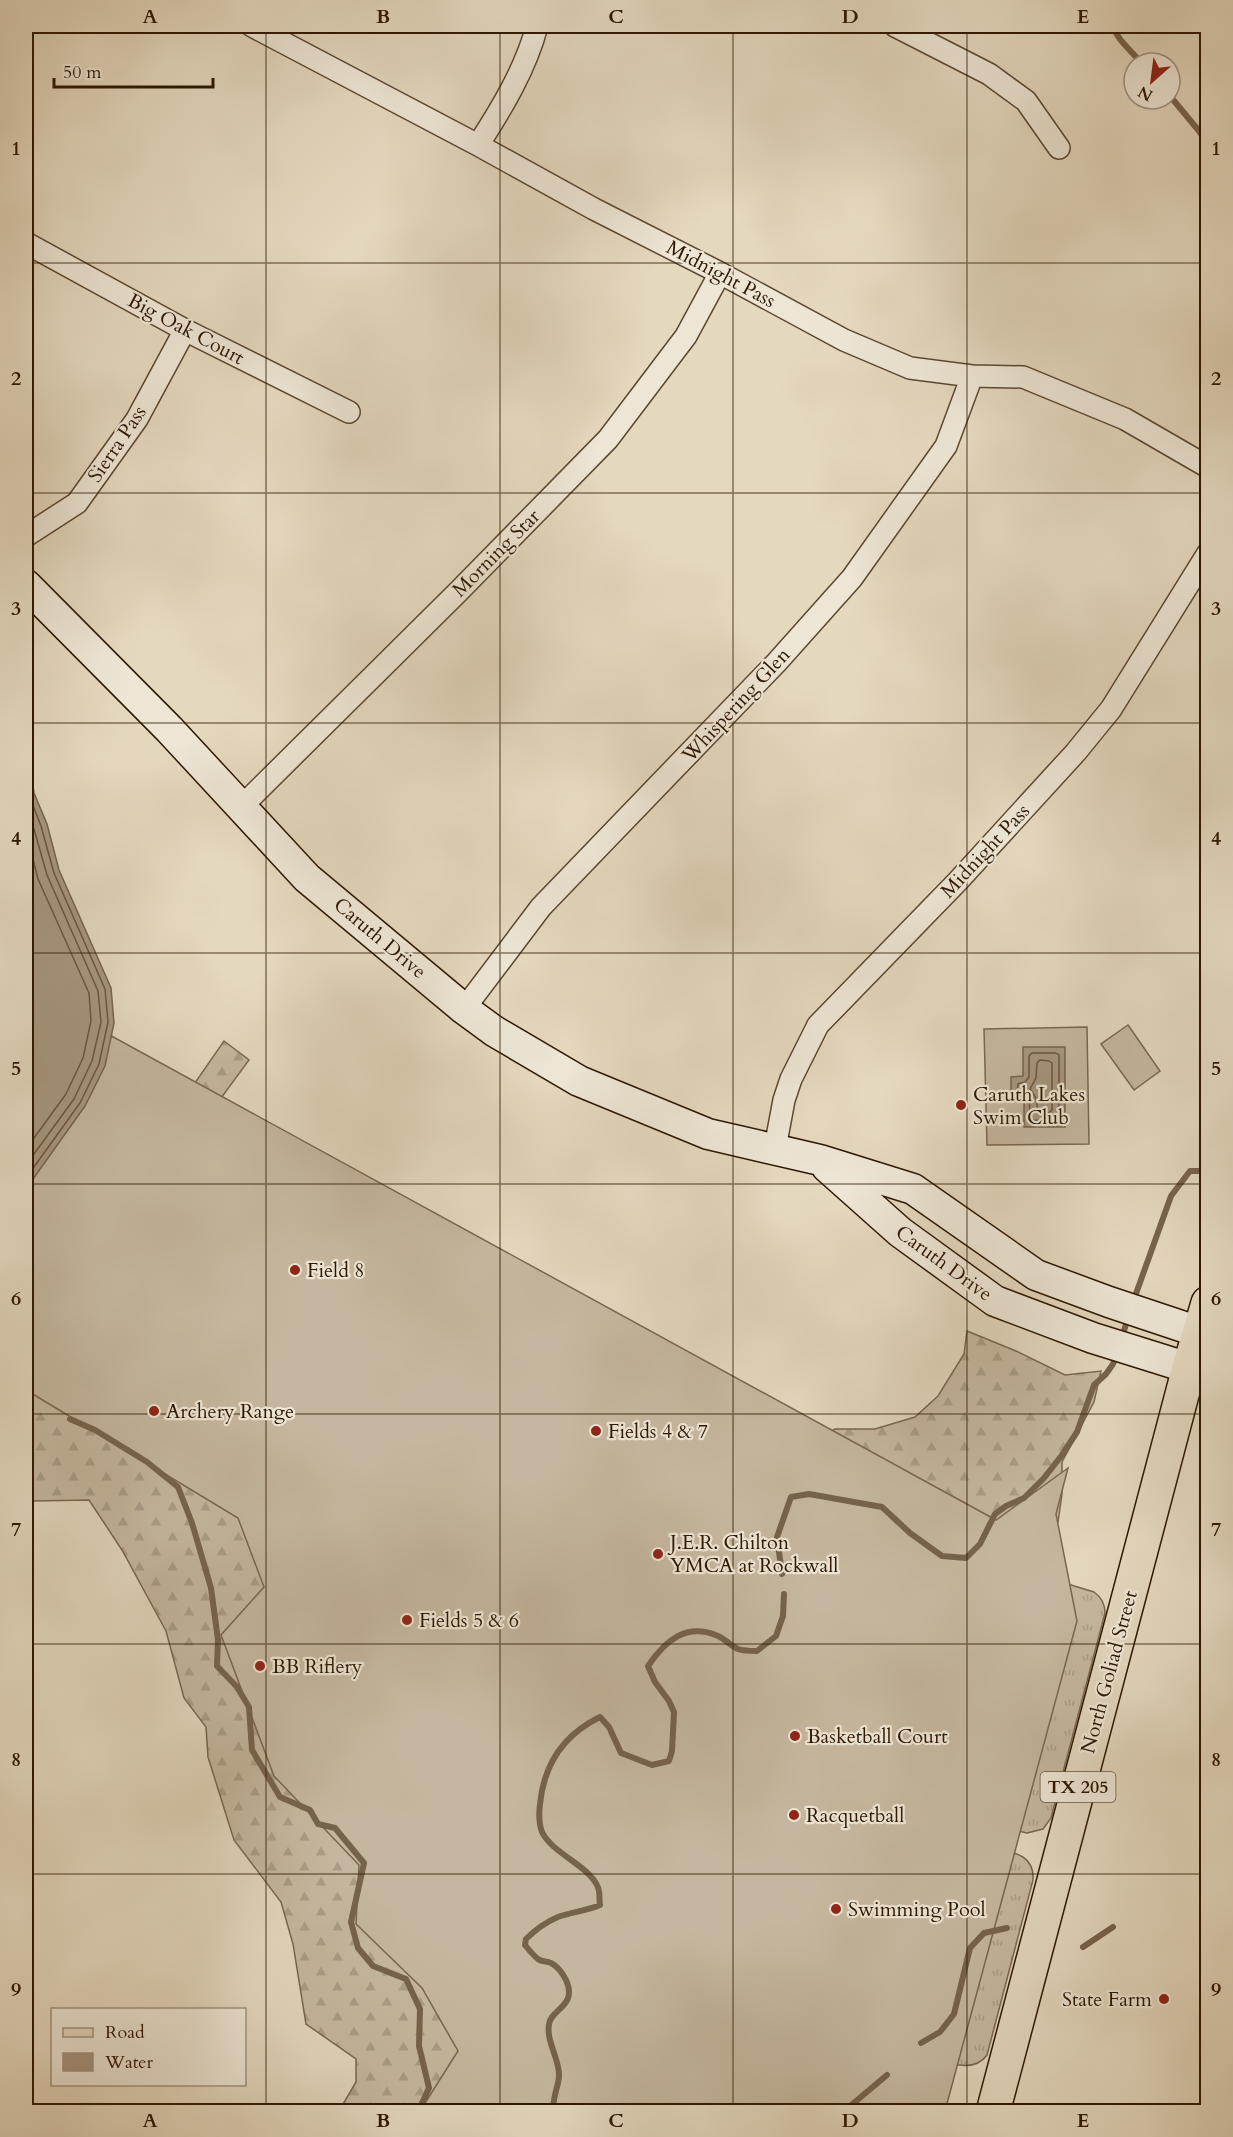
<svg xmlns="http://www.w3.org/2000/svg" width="1233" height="2137" viewBox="0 0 1233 2137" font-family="Cardo,serif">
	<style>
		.grass { fill: url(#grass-tufts); stroke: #796750; stroke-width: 1.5 }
		.forest { fill: url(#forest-firs); stroke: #796750; stroke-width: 1.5 }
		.pitch { fill: #c5b79f; stroke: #796750; stroke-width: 1.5 }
		.water { fill: #a6967e; stroke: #76634c; stroke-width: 1.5 }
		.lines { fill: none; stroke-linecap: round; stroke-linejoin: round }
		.shore { stroke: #6a563f; stroke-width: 1.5 }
		.stream { stroke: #76634c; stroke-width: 6 }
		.street-casing { stroke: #5b4730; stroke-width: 24 }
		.secondary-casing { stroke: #2d1700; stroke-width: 33 }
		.primary-casing { stroke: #2d1700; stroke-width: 36 }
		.street { stroke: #ede6d5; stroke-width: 21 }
		.secondary { stroke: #ede6d5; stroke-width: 30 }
		.primary { stroke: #e4d8bf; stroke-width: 33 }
		.grid { fill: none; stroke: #2d1700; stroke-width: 1.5; stroke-opacity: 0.55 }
		.poi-dot { fill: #8f2418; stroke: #ede6d5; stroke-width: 2 }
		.labels { text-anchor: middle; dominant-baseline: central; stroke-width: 4.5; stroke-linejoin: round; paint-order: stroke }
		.shield { fill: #ede6d5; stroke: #675540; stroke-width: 1.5 }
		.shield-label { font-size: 18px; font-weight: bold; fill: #2d1700 }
		.street-label { font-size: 20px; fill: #2d1700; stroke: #ede6d5 }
		.poi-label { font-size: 20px; fill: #2d1700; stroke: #ede6d5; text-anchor: start }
		.neatline { fill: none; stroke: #2d1700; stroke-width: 2 }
		.grid-label { font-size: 20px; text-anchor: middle; font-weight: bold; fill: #2d1700 }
	</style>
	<defs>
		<pattern id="grass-tufts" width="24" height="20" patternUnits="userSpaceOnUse" patternTransform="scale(1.5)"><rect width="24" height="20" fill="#c5b79f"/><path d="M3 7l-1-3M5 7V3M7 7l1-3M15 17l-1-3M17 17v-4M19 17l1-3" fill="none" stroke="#aa9d87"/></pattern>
		<pattern id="forest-firs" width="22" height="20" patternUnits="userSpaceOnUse" patternTransform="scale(1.5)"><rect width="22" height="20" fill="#c5b79f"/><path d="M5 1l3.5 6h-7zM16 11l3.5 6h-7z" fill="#aa9d87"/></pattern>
	</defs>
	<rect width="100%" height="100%" fill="#e4d8bf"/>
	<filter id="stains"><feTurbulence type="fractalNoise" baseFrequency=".00333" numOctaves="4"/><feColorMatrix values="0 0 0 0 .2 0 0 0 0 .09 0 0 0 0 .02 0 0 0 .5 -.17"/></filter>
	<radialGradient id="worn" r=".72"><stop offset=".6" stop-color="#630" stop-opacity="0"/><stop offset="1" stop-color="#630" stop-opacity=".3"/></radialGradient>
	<!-- grass -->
	<path class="grass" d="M1048,1578l46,14c7,5 11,11 11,21l-54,205 -8,11 -16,4 -9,-2z
		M985,1846c22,6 50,5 48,34l-46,175c-16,23 -53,2 -74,-5z"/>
	<!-- forest -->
	<path class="forest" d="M224,1041l25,19 -83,113 64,239 246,602 -23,97h-114l17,-29v-23l-50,-35 -13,-80 -12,-42 -47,-62 -26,-83 -2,-30 -22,-29 -18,-67 -44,-81 -33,-50 -56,1 -7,1v-176z
		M967,1331l49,20 49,24 36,-4 -7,31 -32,60v32l-4,28 -34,-12 -366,152 110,-191 67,-42h40l40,-12 23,-21 26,-42z"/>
	<!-- pitch -->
	<path class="pitch" d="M1128,1025l32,46 -26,19 -33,-46z
		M95,1027l901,493 72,-52 -12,46 21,107 -132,490h-525l38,-60 -36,-63 -66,-64 3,-59 -85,-89 -53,-141 43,-48 -26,-69 -212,-128v-204l66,-94 -26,-49z
		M1087,1027l2,117 -102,1 -3,-116z"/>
	<!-- water -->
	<path class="water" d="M26,757l4,8 4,28 13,31 12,46 52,118 3,35 -9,43 -20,40 -59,83z
		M1023,1047h42v80h-41v-25l-13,-1v-24l12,-1z"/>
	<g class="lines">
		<!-- shore -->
		<path class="shore" d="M26,776l3,19 12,31 13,47 51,116 3,33 -9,42 -19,39 -54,75
			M26,807l8,22 13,46 51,116 3,31 -9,39 -18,38 -48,66
			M26,832l12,47 51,114 2,28 -8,37 -17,36 -40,55
			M1032,1053h24l3,2v63l-2,3 -26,-1c-5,-17 6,-18 -14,-27l1,-9 7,-2 4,-5v-21z
			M1040,1060l9,1 3,2v47l-3,3 -11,-1 -2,-14 -6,-9 6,-11 1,-15z"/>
		<!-- stream -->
		<path class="stream" d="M1113,26c4,14 19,25 28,37
			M1170,96l29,35 9,14
			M1133,1302l38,-106 19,-25h18
			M1121,1340l7,-22
			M70,1419l25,11 52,32 31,25 14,36 19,65 7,52 -1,26 20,21 12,20 3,43 28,47 30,13 8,14 17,4 29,35 -13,59 7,26 15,18 33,13 14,30 -1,37 10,42 -11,24
			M782,1574l-5,-37 14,-40 18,-3 73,13 28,26 32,23 24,2 14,-14 15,-30 11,-8 18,-8 20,-20 18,-23 15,-23 17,-47 12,-11 7,-10 3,-9
			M1083,1947l30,-20
			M921,2043l19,-11 14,-18 16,-66 14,-15 23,-5
			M554,2112c-3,-13 5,-25 5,-37 0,-17 -13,-34 -10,-51 2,-15 29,-18 17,-44 -3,-6 -9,-14 -15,-17 -5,-2 -9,-1 -13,-4 -5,-4 -9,-9 -13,-14l1,-6c9,-9 20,-17 32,-22 14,-5 28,-6 42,-12 -1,-4 0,-9 -1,-14 -4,-23 -46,-36 -57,-59 -3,-8 -3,-20 -2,-28 4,-40 23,-69 60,-87l9,10 12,26 31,12 17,-4 3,-10 2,-39 -5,-11 -14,-19 -7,-16c17,-25 38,-44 70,-30 7,3 13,10 20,13 5,2 13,2 19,2l19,-15 7,-20 1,-22
			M843,2112l44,-37"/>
		<!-- street casing -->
		<g class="street-casing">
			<path id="street" d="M252,26l226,119 116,64 126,64 124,67 66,28 62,8 51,1 102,42 83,48
				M895,26l94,48 37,27 33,47
				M478,145c24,-37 48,-77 59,-119
				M26,243l159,87 164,82
				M26,536l51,-33 60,-84 48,-89
				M241,807l217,-215 150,-153 78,-103 34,-63
				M464,1009l77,-102 236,-245 75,-84 94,-132 26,-70
				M775,1148l9,-48 7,-21 27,-54 140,-144 118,-129 35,-43 97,-156"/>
		</g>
		<!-- secondary casing -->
		<g class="secondary-casing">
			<path id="secondary" d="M26,585l143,144 138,149 157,131 30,22 85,50 129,53 112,26 93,29 123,86 73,27 90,30
				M827,1167l73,65 95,69 98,37 96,30"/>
		</g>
		<!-- primary casing -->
		<g class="primary-casing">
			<path id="primary" d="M993,2112l196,-744 19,-65"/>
		</g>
		<!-- street -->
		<use href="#street" class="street"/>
		<!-- secondary -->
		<use href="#secondary" class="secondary"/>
		<!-- primary -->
		<use href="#primary" class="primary"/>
	</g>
	<!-- grid -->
	<path class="grid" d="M266,26v2086M500,26v2086M733,26v2086M967,26v2086M26,263h1182M26,493h1182M26,723h1182M26,953h1182M26,1184h1182M26,1414h1182M26,1644h1182M26,1874h1182"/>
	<!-- markers -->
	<g class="poi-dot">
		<circle cx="961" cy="1105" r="6"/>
		<circle cx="295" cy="1270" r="6"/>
		<circle cx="154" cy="1411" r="6"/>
		<circle cx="596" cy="1431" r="6"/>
		<circle cx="658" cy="1554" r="6"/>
		<circle cx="407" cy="1620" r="6"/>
		<circle cx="260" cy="1666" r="6"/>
		<circle cx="795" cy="1736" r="6"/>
		<circle cx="794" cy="1815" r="6"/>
		<circle cx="836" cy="1909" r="6"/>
		<circle cx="1164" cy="1999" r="6"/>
	</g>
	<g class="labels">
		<!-- shield labels -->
		<rect class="shield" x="1040.5" y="1772" width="75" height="30" rx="4.5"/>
		<g class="shield-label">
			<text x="1078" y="1787">TX 205</text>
		</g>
		<!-- street labels -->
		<g class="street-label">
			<text transform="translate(721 274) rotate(28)">Midnight Pass</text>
			<text transform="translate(186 329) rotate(28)">Big Oak Court</text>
			<text transform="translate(117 444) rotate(-56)">Sierra Pass</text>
			<text transform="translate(496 553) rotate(-45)">Morning Star</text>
			<text transform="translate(736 705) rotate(-47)">Whispering Glen</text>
			<text transform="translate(985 851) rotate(-47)">Midnight Pass</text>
			<text transform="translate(380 938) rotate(40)">Caruth Drive</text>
			<text transform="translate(944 1263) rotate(36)">Caruth Drive</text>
			<text transform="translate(1109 1672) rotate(-75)">North Goliad Street</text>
		</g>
		<!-- poi labels -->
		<g class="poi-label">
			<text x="973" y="1094">Caruth Lakes<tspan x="973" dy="23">Swim Club</tspan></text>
			<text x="307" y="1270">Field 8</text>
			<text x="166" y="1411">Archery Range</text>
			<text x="608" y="1431">Fields 4 &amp; 7</text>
			<text x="670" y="1542">J.E.R. Chilton<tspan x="670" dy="23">YMCA at Rockwall</tspan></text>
			<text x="419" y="1620">Fields 5 &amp; 6</text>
			<text x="272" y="1666">BB Riflery</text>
			<text x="807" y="1736">Basketball Court</text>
			<text x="806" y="1815">Racquetball</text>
			<text x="848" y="1909">Swimming Pool</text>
			<text x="1152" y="1999" text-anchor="end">State Farm</text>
		</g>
	</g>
	<!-- margin -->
	<rect width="1233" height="2137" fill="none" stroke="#e4d8bf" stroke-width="66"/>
	<!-- legend -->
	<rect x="51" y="2008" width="195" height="78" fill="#ede6d5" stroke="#a09380" stroke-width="1.5"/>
	<rect x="63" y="2028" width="30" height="9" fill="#e4d8bf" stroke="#a09380" stroke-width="1.5"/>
	<text x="105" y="2038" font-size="18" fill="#2d1700">Road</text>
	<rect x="63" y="2053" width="30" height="18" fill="#a6967e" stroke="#a09380" stroke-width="1.5"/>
	<text x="105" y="2068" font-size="18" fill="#2d1700">Water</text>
	<!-- north arrow -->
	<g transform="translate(1152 81) rotate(208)"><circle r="28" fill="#ede6d5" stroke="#a09380" stroke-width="1.5"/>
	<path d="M0-4.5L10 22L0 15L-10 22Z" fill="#8f2418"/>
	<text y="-9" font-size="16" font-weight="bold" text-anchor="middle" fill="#2d1700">N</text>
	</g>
	<!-- scale -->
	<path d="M54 78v9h159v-9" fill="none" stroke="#2d1700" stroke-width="3"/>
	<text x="63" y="78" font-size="18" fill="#2d1700" stroke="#ede6d5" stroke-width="4.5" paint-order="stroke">50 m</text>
	<rect x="33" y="33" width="1167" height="2071" class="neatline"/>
	<g class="grid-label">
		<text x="150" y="23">A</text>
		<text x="383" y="23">B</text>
		<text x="616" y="23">C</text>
		<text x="850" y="23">D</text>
		<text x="1083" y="23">E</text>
		<text x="16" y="155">1</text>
		<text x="1216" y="155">1</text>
		<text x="16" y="385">2</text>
		<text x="1216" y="385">2</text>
		<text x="16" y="615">3</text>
		<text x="1216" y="615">3</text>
		<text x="16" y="845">4</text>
		<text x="1216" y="845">4</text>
		<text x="16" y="1075">5</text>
		<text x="1216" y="1075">5</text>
		<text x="16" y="1305">6</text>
		<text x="1216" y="1305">6</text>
		<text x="16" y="1536">7</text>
		<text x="1216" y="1536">7</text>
		<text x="16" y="1766">8</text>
		<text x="1216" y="1766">8</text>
		<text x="16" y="1996">9</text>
		<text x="1216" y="1996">9</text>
		<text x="150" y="2127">A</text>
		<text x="383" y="2127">B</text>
		<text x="616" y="2127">C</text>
		<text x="850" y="2127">D</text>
		<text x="1083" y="2127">E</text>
	</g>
	<rect width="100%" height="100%" filter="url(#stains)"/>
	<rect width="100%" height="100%" fill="url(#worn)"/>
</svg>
